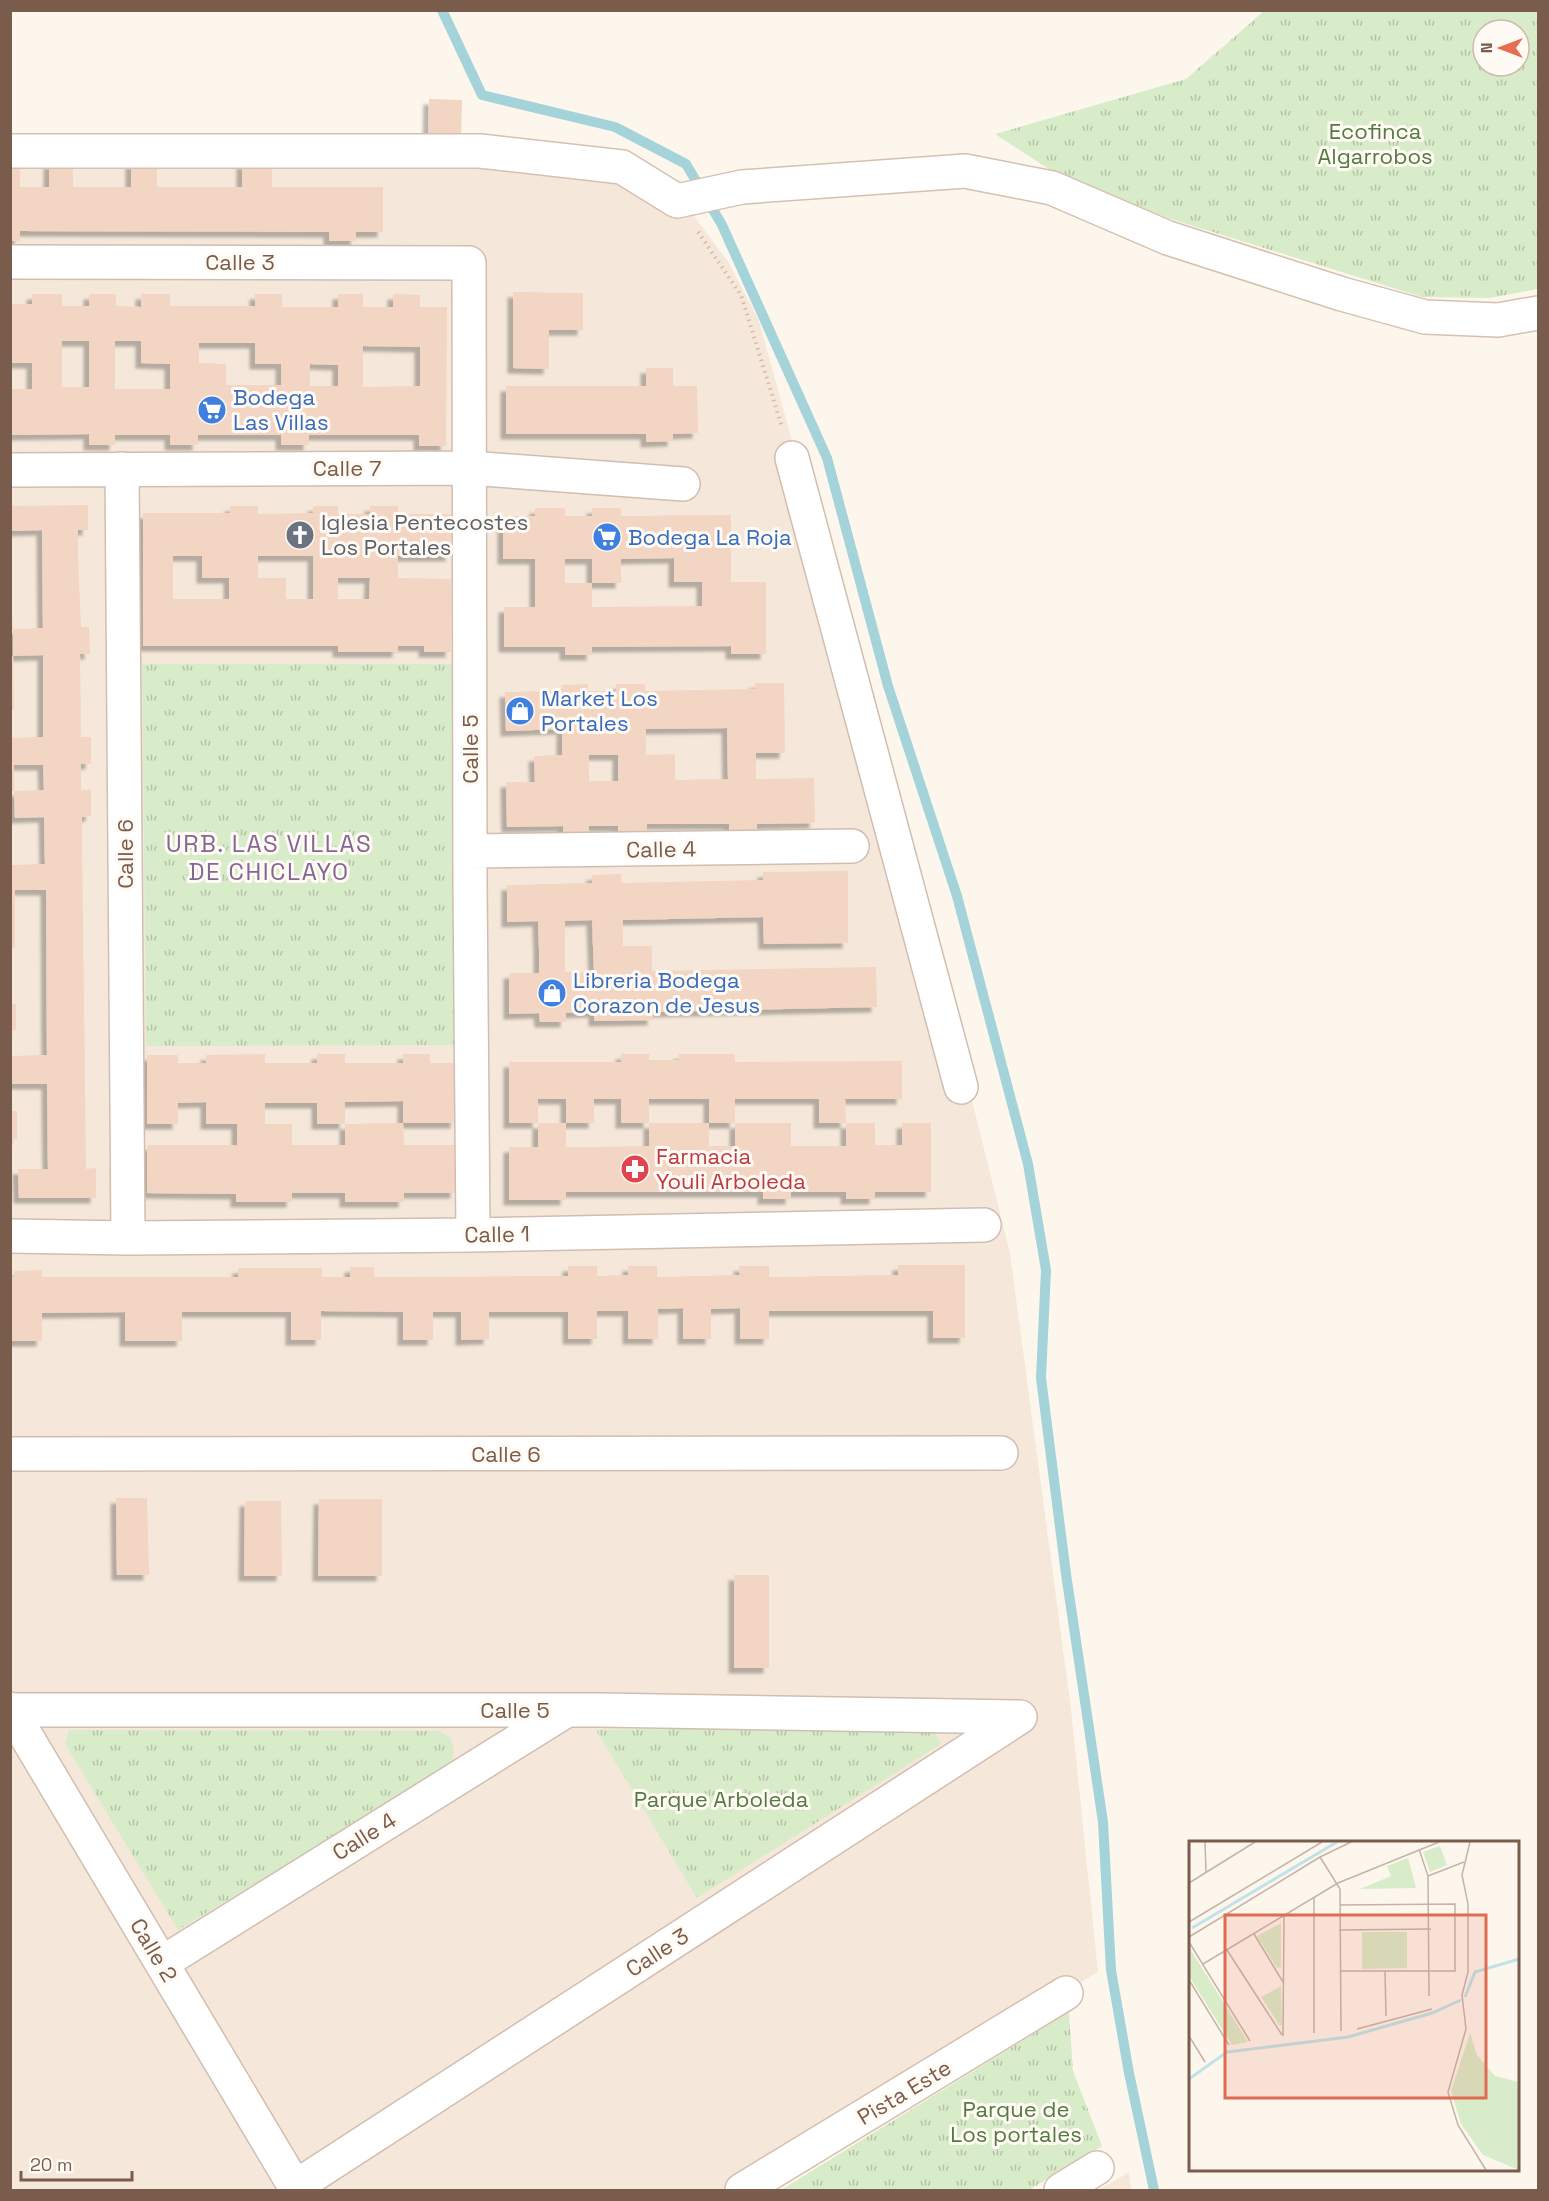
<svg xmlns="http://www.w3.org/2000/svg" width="1549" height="2201" viewBox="0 0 1549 2201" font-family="'Space Grotesk',sans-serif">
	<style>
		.residential { fill: #f5e8da }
		.grass { fill: url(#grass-tufts); fill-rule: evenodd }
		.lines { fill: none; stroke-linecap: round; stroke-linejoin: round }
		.stream { stroke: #a5d3da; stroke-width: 10 }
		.building { fill: #f3d5c3; fill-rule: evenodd; filter: url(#shadow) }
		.street-casing { stroke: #d1beb0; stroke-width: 36 }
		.secondary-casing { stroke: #d6c0b0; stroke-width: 36 }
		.path { stroke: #d9b8a5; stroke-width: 4; stroke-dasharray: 1.5 4.5; stroke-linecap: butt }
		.street { stroke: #fff; stroke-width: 33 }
		.secondary { stroke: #fff; stroke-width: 33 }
		.labels { text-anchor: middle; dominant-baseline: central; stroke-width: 6; stroke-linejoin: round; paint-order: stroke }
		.park-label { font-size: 22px; fill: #537a41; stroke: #fffaf3 }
		.street-label { font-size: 22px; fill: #7a5c4d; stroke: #fffaf3 }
		.shop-label { font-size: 22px; fill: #366cbe; stroke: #fffaf3; text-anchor: start }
		.worship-label { font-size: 22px; fill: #5b616d; stroke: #fffaf3; text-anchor: start }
		.health-label { font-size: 22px; fill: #be3a42; stroke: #fffaf3; text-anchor: start }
		.neighbourhood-label { font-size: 24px; letter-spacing: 1.5px; fill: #846695; stroke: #fffaf3 }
		.inset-river { fill: none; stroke: #bfe3e8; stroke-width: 3 }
		.inset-road { fill: none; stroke: #c5b3a7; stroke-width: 1.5 }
		.view { fill: #dc6d51; fill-opacity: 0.15; stroke: #dc6d51; stroke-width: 3 }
		.inset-edge { fill: none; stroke: #7a5c4d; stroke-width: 3 }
	</style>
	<defs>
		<pattern id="grass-tufts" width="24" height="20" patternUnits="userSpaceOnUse" patternTransform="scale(1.5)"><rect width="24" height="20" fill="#d8ecc9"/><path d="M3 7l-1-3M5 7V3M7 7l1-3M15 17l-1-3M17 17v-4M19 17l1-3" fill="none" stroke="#b4c2a5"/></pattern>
		<filter id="shadow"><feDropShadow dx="-5.5" dy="5.5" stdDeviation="1.5" flood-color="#0004"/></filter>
	</defs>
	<rect width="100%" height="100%" fill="#fdf6ec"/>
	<!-- residential -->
	<path class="residential" d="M11,145l469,2 196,45 53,71 30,58 193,699 58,233 61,456 27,263 -362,218h-725z
		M1129,2172l2,18h-32z"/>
	<!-- grass -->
	<path class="grass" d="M1264,11h274v278l-49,9 -67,-1 -251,-78 -116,-46 -60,-39 191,-55zM1483,30h36v36h-36z
		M142,664h310l4,381 -310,1z
		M930,1725l11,19 -244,154 -101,-168z
		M69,1730l371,1 11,7 3,13 -2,15 -274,164 -113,-186z
		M1069,2012l4,59 29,75 -73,44h-248z"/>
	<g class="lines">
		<!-- stream -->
		<path class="stream" d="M442,10l40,85 133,32 71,37 36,61 105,233 61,228 69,210 71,268 18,106 -5,108 25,196 37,248 8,148 18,103 25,117"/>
	</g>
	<!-- building -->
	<path class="building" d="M429,99l33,1 -1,41 -33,-1z
		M10,163h10v24h29v-24h24v24h58v-24h26v24h85v-24h30v24h111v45h-27v9h-27v-9l-309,-1v10h-10z
		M513,292l70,1v37h-34v39l-36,-1z
		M32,294h30v12h27v-12h27v12l25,1v-13h29v12h85v-12h27v13h56v-13h25v13h30v-13l27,1v12h27l-1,139h-27v-11h-110v10h-28v-10h-83v10h-28v-10h-55v10h-26v-11l-79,1v-46h22v-26h-22v-59h22zM62,341h27v46h-27zM115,341h26v22l29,1v25h-55zM199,343h56v21h26v21h-55v-21l-27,-1zM363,346l57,1v39l-57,1zM310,364l28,1v21h-28z
		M646,368h27v18h24l1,47 -25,1v7l-27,1v-8h-140v-48h140z
		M88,505v25h-10v27l3,70h8l1,27h-10l1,83h10v27h-10v26h10v26l-9,1v23l4,329 10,-1v30h-77l-1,-29h30l-1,-85h-37v-28l37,-1 -1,-165h-31v58h-5v-83l35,-1 -1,-47 -29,1 -1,-27 30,-1 -1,-25h-29v26h-4v-53l33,-1v-82l-30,1v-27l30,-1 -1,-98 -32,1v-25z
		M230,506h28v8l55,-1v-7h25v8h32v-8h28v8h53v42h-53v22l53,1v73h-27v-6h-26v6h-60v-6h-195v-133h87zM173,556h29v22h27v21h-56zM258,556h55v43h-27v-21h-28zM338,578h32l-1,21h-31z
		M535,508h30v8h27v-8h29v8l110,-1v67h35v72h-35v-8l-139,1v8h-27v-8h-61v-40h31v-48h-32v-43h32zM674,558v24h28v24l-110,1v-24h29v-24zM565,559h27v24h-27z
		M10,610h2l1,19h-3z
		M10,656h3l1,54h-4z
		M755,683h29l1,70h-29v26l58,-1 1,45 -58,1v6l-28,1v-7h-82v7l-29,1v-6h-29v6h-26v-6l-56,1 -1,-45h29l-1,-26 28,-1v-26l-56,2 -1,-39 57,-1v-6l26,-1v7h28v-7h29v7l110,-2zM727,728l1,51 -53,1v-26l-29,1v-26zM589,755h29v26h-29z
		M848,871v72l-84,1 -1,-27 -140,3v26h29v25l224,-4 1,40 -224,5v8l-59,1v-9l-28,1v9h-26l-1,-9 -30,1v-41h30v-25l-1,-27 -31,1v-37l85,-2v-8l29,-1 1,9 141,-3v-8zM592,920l2,52h-29v-51z
		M10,1004h6v26h-6z
		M265,1054v9h52v-9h28v9h58v-9h27v9h26v60h-53v-22l-58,1v22h-28v-21h-52v21h27v21h53v-21l58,-1 1,22h52v48h-52v9h-59v-9h-53v9h-56v-8l-89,-1v-48h90v-21h-31v-22l-28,1v21h-31v-69h31v8h28v-8z
		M621,1054h28v6h30v-6h56v8l167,-1v38h-57l1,24h-27v-24h-84v24h-26v-24h-60v24h-28v-24h-27v24h-28v-24h-28v24h28v24h28l55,-1v-23h60v23h26v-23h56v23h55v-23h29v22h27v-22h29v69h-56v7h-29v-7h-55v7h-28v-7h-197v8h-57v-53h29v-24h-29v-61h112z
		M10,1111h7v28h-7z
		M898,1265h67v73h-32v-27h-164v28h-29v-31l-29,1v30h-28v-31l-25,1v30h-30v-28h-31v28h-29v-27h-79v27l-28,1v-28h-28v28h-30v-28l-82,-1v29h-30v-28h-109v29h-57v-29l-83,1v28h-32v-64h4v-6l28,-1v7h196v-9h84v9h28v-10h24v10l194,-1v-10h29v10l31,-1v-9h29v11l83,-2 -1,-9h30v11l129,-2z
		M116,1498h31l2,77h-32z
		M319,1499h63v77h-64z
		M245,1501h36l1,75h-38z
		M734,1575h35v93h-35z"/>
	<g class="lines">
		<!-- street casing -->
		<g class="street-casing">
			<path id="street" d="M10,262l459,1 1,619 3,353
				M792,458l169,629
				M122,469l6,769
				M10,470l459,-2 214,16
				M470,851l382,-5
				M10,1236l118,2 345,-3 511,-10
				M10,1454l991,-1
				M10,1709l287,481
				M11,1710h589l420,7
				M162,1963l405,-253
				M295,2187l725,-470"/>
		</g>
		<!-- secondary casing -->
		<g class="secondary-casing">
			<path id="secondary" d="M10,151h470l142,16 55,34 65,-14 223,-16 87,17 116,50 174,56 83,23 73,3 40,-7
				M742,2190l324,-197
				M1061,2190l36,-22"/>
		</g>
		<!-- path -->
		<path class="path" d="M698,232l43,63 41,132"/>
		<!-- street -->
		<use href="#street" class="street"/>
		<!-- secondary -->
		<use href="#secondary" class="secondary"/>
	</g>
	<!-- icons -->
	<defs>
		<g id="supermarket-disc" transform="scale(1.5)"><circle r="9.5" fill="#3f7fe0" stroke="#fffaf3"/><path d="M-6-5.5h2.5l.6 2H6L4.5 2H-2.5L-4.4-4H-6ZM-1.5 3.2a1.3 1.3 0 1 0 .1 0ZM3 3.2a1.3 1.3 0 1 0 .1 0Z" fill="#fff"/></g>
		<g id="church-disc" transform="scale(1.5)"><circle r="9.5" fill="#6b7280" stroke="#fffaf3"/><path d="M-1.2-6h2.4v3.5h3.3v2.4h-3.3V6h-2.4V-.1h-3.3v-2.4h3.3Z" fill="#fff"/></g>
		<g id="shop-disc" transform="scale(1.5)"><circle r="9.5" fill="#3f7fe0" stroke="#fffaf3"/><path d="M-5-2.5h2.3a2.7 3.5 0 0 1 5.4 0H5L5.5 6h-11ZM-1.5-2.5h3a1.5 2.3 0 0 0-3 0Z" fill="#fff"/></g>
		<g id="pharmacy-disc" transform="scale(1.5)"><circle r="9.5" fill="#e0444e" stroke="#fffaf3"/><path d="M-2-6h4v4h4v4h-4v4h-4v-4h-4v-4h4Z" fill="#fff"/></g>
	</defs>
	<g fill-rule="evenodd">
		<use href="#supermarket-disc" x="212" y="410"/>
		<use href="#church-disc" x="300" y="535"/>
		<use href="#supermarket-disc" x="607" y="537"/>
		<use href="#shop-disc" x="520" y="711"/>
		<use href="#shop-disc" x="552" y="993"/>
		<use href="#pharmacy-disc" x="635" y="1169"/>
	</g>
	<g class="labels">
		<!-- park labels -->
		<g class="park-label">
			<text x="1375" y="131">Ecofinca<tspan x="1375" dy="25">Algarrobos</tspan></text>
			<text x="721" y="1799">Parque Arboleda</text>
			<text x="1016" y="2109">Parque de<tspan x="1016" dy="25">Los portales</tspan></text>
		</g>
		<!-- street labels -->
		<g class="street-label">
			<text x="240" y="262">Calle 3</text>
			<text x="347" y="468">Calle 7</text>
			<text transform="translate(470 749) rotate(-90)">Calle 5</text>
			<text transform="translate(661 849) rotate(-1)">Calle 4</text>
			<text transform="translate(125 854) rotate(-90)">Calle 6</text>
			<text transform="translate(497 1234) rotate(-1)">Calle 1</text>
			<text x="506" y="1454">Calle 6</text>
			<text x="515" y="1710">Calle 5</text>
			<text transform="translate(364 1836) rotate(-32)">Calle 4</text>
			<text transform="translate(154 1950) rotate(59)">Calle 2</text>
			<text transform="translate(657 1952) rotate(-33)">Calle 3</text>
			<text transform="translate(904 2092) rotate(-31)">Pista Este</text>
		</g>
		<!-- shop labels -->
		<g class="shop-label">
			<text x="233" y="397">Bodega<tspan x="233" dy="25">Las Villas</tspan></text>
			<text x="628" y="537">Bodega La Roja</text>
			<text x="541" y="698">Market Los<tspan x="541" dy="25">Portales</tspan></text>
			<text x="573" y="980">Libreria Bodega<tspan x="573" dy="25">Corazon de Jesus</tspan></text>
		</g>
		<!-- worship labels -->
		<g class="worship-label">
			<text x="321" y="522">Iglesia Pentecostes<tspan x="321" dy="25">Los Portales</tspan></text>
		</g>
		<!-- health labels -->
		<g class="health-label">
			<text x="656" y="1156">Farmacia<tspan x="656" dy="25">Youli Arboleda</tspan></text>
		</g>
		<!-- neighbourhood labels -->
		<g class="neighbourhood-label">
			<text x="269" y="843">URB. LAS VILLAS<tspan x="269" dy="28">DE CHICLAYO</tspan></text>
		</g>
	</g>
	<!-- overview -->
	<g transform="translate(1189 1841)">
		<rect width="330" height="330" fill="#fdf6ec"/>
		<path d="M251,5l7,19 -17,7 -7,-20zM219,17l8,30 -56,1 31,-13 -4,-10zM92,82v44l-4,1 -20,-32zM173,91h45v36l-45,1zM0,106l59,95 -16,3 -43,-69zM92,145l1,39 -2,1 -19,-29zM281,192l7,22 18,21 24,6v88l-36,-15 -22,-31 -10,-33z" fill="#d8ecc9"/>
		<path class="inset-river" d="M3,87l145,-86M276,156l10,-25 44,-13M0,238l38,-27 121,-15 84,-24 29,-13"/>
		<path class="inset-road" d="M16,1l1,30M281,1l-8,33 6,29v68l-6,23 4,34 -18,63 10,33 28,45M230,8l9,27 1,120M131,16l20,32 1,142M239,35l36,-14M0,42l66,-41M125,57v135M0,81l133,-80M150,89l92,-1M65,93l29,48M0,96l131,-80 31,-15M0,101l61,99M38,109l55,85M14,123l135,-81 101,-41M151,130h115v-67l-115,1M196,130l1,45M0,139l40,65M168,188l75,-20M0,195l16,26M94,195l1,-120"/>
		<path class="view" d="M36,74h261v183h-261z"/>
		<rect width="330" height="330" class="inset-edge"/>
	</g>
	<!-- border -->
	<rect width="1549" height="2201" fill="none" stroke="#7a5c4d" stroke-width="24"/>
	<!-- north arrow -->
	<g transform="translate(1501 48) rotate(270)"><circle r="28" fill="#fffaf3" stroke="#cabbb1" stroke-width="1.5"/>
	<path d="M0-4.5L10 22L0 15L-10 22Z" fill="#e76f51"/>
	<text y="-9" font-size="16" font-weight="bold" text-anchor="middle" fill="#7a5c4d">N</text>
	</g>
	<!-- scale -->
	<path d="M21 2171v9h111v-9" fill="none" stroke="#7a5c4d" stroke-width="3"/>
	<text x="30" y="2171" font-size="18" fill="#7a5c4d" stroke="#fffaf3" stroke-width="4.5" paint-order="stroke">20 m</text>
</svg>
